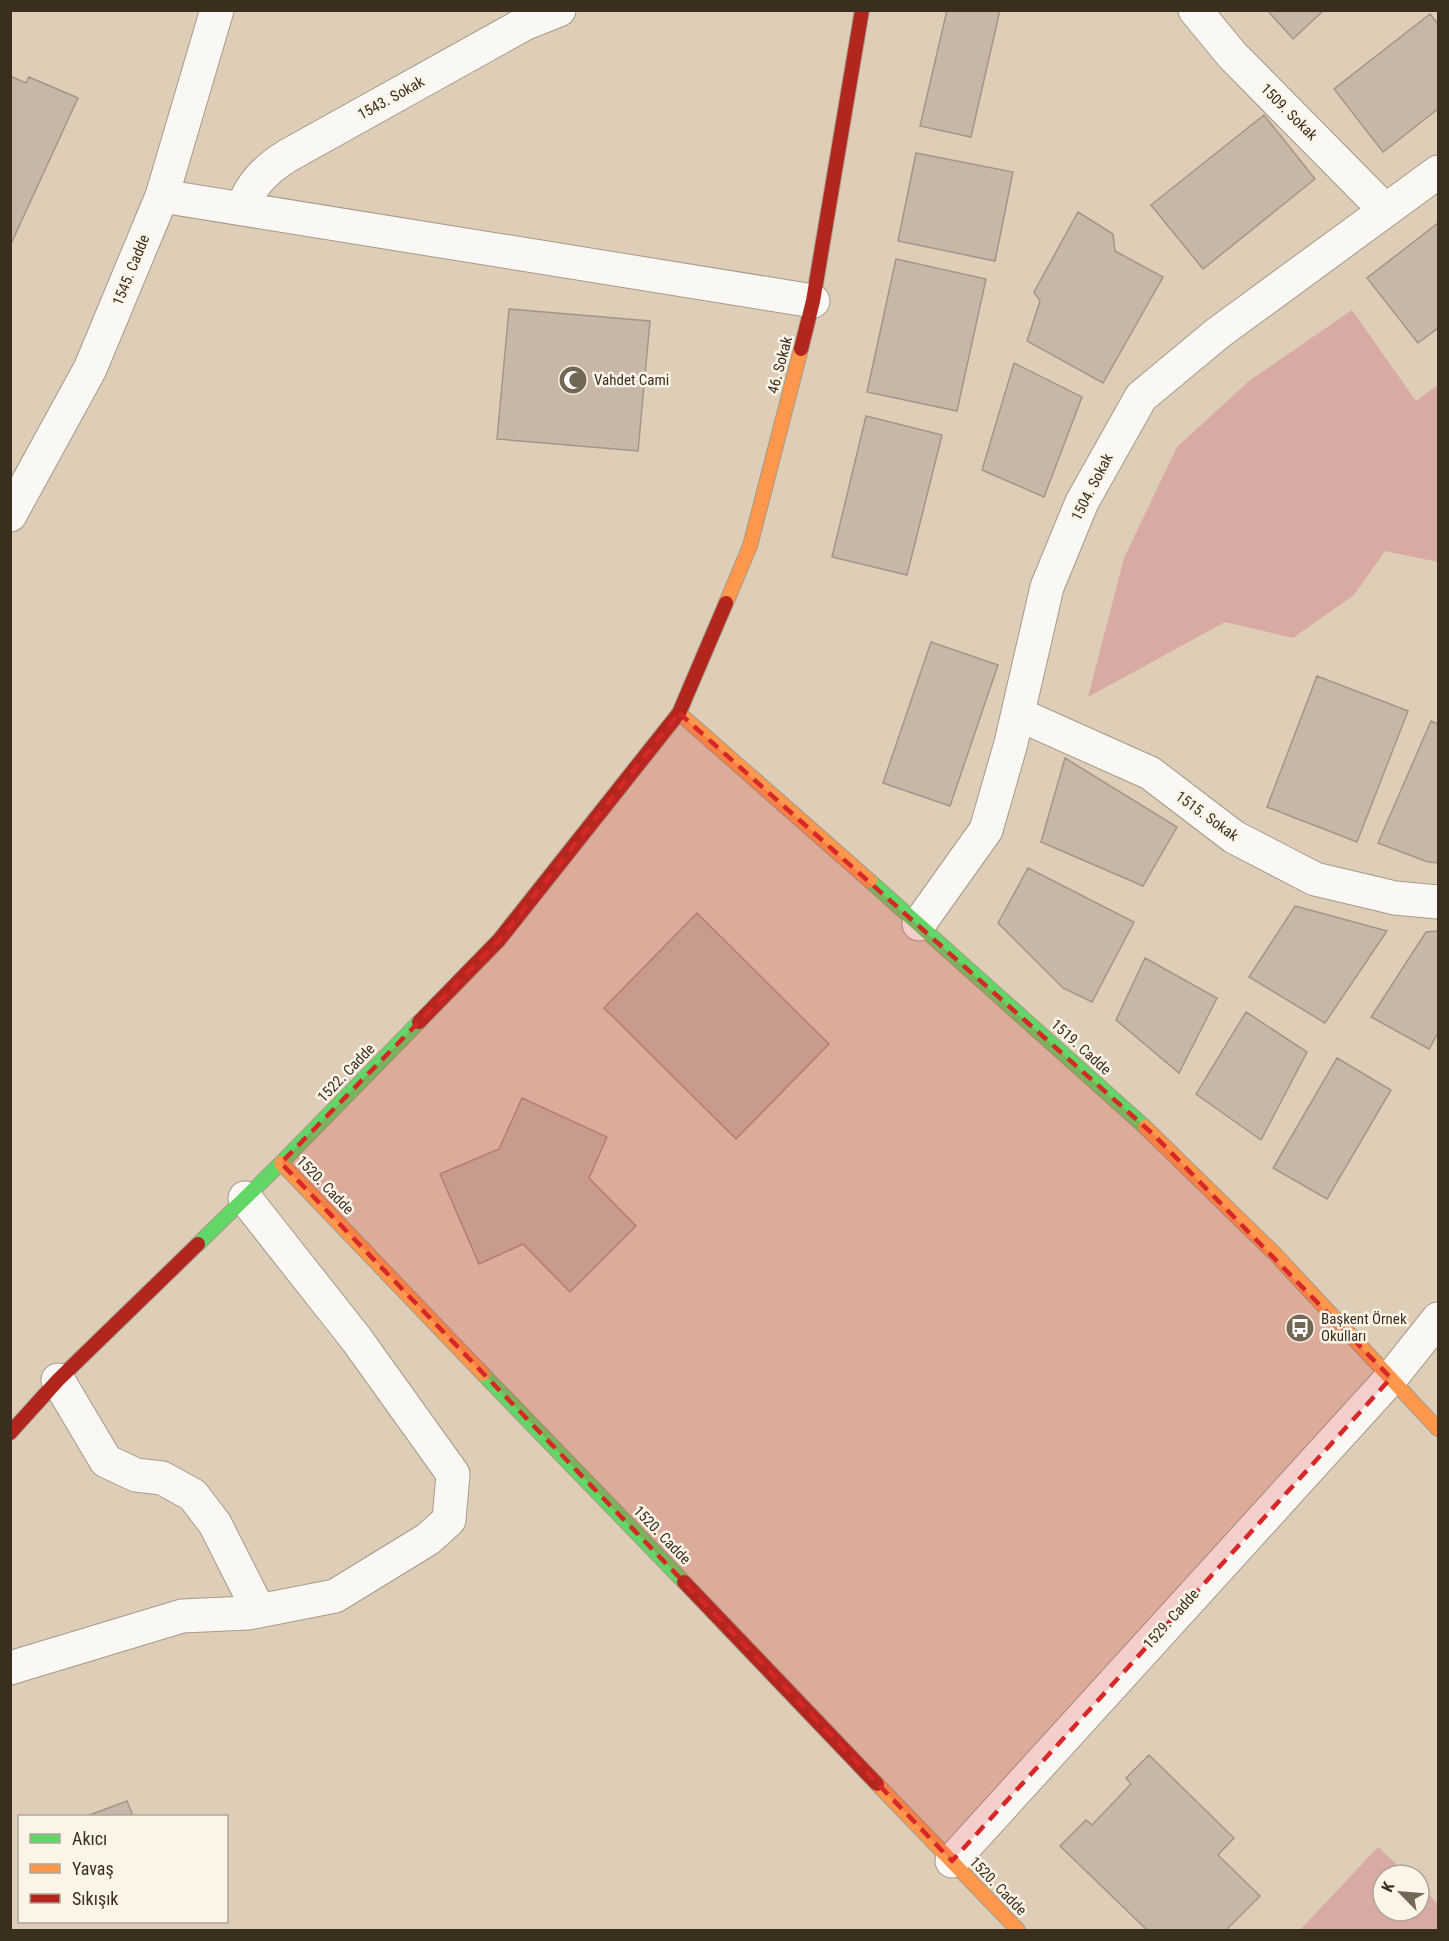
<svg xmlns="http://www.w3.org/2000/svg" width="1449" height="1941" viewBox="0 0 1449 1941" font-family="'Roboto Condensed',sans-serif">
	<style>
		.green { fill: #d8aaa3 }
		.building { fill: #c6b7a8; stroke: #a49687; stroke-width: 1.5 }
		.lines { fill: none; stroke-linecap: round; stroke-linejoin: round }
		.street-casing { stroke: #a69a89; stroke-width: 35 }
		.fast-casing { stroke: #a69a89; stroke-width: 16 }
		.slow-casing { stroke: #a69a89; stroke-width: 16 }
		.jam-casing { stroke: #a69a89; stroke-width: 16 }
		.street { stroke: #faf8f4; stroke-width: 33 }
		.fast { stroke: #63d668; stroke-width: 14 }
		.slow { stroke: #ff974d; stroke-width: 14 }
		.jam { stroke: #b3261e; stroke-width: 14 }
		.marked { fill: #d62828; fill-opacity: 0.2; stroke: #d62828; stroke-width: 4.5; stroke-dasharray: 12 8; stroke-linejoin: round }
		.labels { text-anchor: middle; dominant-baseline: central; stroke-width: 5; stroke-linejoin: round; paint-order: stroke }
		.street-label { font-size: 15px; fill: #3a2f1f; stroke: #fdf4e8 }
		.poi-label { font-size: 15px; fill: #3a2f1f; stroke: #fdf4e8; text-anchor: start }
	</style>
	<rect width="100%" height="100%" fill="#deceb8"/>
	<!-- green -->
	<path class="green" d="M1352,310l64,91 22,-16v177l-53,-11 -31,44 -61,43 -68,-16 -137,75 36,-139 53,-111 72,-66z
		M1378,1847l30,28h-25v36h36v-26l19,19v26h-138z"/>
	<!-- building -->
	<path class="building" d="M947,10h53l-29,127 -51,-11z
		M1267,10h57l-31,29z
		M1430,14l8,10v85l-55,43 -49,-63z
		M10,76l16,7 3,-6 49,21 -68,148z
		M1264,115l51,64 -112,90 -52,-64z
		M916,153l97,19 -18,89 -97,-20z
		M1078,212l35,22 2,17 48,26 -60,106 -76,-42 13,-40 -6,-9z
		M1438,223v105l-20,15 -51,-65z
		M896,259l90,20 -29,132 -90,-19z
		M509,309l141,12 -12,130 -141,-12z
		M1014,363l68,34 -38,100 -62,-27z
		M866,416l76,19 -35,140 -75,-18z
		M931,642l67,23 -48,141 -67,-23z
		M1317,676l91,35 -51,131 -90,-35z
		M1431,721l7,3v139l-10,-1 -50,-19z
		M1065,758l112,69 -34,59 -102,-44z
		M1028,868l106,54 -42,80 -29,-14 -65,-65z
		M1295,906l92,25 -62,92 -76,-46z
		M697,913l132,131 -93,95 -132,-131z
		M1438,931v102l-9,16 -58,-32 55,-85z
		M1145,958l72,40 -38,75 -63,-53z
		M1246,1012l61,40 -46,88 -65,-46z
		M1337,1058l54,32 -64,109 -54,-31z
		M522,1098l85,39 -18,41 47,48 -66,66 -47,-48 -44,20 -39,-90 59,-25z
		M1149,1755l85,83 -16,17 42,41 -34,34h-79l-87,-84 26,-26 6,5 39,-41 -5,-6z
		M127,1801l6,15h-46z"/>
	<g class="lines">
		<!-- street casing -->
		<g class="street-casing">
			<path id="street" d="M1195,10l37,45 153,155
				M162,196l651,105
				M242,209c9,-25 23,-39 45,-53l237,-132 35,-14
				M10,515l80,-146 72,-173 55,-186
				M1018,714l132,59 84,64 81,42 80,19 43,4
				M919,924l67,-94 25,-87 36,-156 35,-85 59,-105 77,-64 220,-161
				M58,1380l48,81 30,14 26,3 31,17 22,29 44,87
				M10,1668l172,-52 66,-3 87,-17 93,-57 21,-19 4,-46 -96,-134 -112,-142
				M952,1861l439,-483 47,-59"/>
		</g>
		<!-- fast casing -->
		<g class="fast-casing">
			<path id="fast" d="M870,881l275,246
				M198,1244l83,-81 138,-141
				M483,1374l201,208"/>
		</g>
		<!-- slow casing -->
		<g class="slow-casing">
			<path id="slow" d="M726,603l24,-57 51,-197
				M679,713l191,168
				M1145,1127l130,127 163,175
				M281,1163l202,211
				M877,1784l141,146"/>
		</g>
		<!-- jam casing -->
		<g class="jam-casing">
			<path id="jam" d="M801,349l12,-48 49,-291
				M419,1022l80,-82 180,-227 47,-110
				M10,1433l48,-53 140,-136
				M684,1582l193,202"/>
		</g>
		<!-- street -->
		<use href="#street" class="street"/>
		<!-- fast -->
		<use href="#fast" class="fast"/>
		<!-- slow -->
		<use href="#slow" class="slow"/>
		<!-- jam -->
		<use href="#jam" class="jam"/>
	</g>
	<!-- marked area -->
	<path class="marked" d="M679,713l475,422 237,243 -439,483 -671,-698 218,-223z"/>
	<!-- icons -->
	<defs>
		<g id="mosque-disc" transform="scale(1.5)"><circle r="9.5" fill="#736755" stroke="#fdf4e8"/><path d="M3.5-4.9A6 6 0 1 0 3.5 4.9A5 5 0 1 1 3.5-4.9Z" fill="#fff"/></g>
		<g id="bus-disc" transform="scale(1.5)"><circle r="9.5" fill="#736755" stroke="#fdf4e8"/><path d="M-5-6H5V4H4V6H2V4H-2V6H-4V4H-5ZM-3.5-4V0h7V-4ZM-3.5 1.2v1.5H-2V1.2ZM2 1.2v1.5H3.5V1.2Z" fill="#fff"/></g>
	</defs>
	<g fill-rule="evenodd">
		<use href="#mosque-disc" x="573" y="380"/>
		<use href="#bus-disc" x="1300" y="1328"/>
	</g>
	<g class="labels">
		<!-- street labels -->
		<g class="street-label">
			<text transform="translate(391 98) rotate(-29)">1543. Sokak</text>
			<text transform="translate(1289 112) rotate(45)">1509. Sokak</text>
			<text transform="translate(131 270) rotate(-68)">1545. Cadde</text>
			<text transform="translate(780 365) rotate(-75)">46. Sokak</text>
			<text transform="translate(1092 487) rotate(-63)">1504. Sokak</text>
			<text transform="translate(1207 816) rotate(36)">1515. Sokak</text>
			<text transform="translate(1081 1047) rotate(42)">1519. Cadde</text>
			<text transform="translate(346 1073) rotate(-46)">1522. Cadde</text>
			<text transform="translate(325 1185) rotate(46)">1520. Cadde</text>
			<text transform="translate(662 1535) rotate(46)">1520. Cadde</text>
			<text transform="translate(1171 1619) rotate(-48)">1529. Cadde</text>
			<text transform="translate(998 1886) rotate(46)">1520. Cadde</text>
		</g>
		<!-- poi labels -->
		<g class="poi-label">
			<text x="594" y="380">Vahdet Cami</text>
			<text x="1321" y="1319">Başkent Örnek<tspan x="1321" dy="17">Okulları</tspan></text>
		</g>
	</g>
	<!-- border -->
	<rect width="1449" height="1941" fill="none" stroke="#3a2f1f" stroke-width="24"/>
	<!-- legend -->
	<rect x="18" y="1815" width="210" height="108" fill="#fdf4e8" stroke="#afa598" stroke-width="1.5"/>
	<rect x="30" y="1834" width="30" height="9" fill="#63d668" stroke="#afa598" stroke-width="1.5"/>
	<text x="72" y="1845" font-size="18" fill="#3a2f1f">Akıcı</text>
	<rect x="30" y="1864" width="30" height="9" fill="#ff974d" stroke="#afa598" stroke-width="1.5"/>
	<text x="72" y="1875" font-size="18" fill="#3a2f1f">Yavaş</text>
	<rect x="30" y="1894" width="30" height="9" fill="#b3261e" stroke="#afa598" stroke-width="1.5"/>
	<text x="72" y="1905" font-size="18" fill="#3a2f1f">Sıkışık</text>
	<!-- north arrow -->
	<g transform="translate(1401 1893) rotate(295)"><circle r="28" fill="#fdf4e8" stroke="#afa598" stroke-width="1.5"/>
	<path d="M0-4.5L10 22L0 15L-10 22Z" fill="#736755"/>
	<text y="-9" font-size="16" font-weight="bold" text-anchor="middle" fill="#3a2f1f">K</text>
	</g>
</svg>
